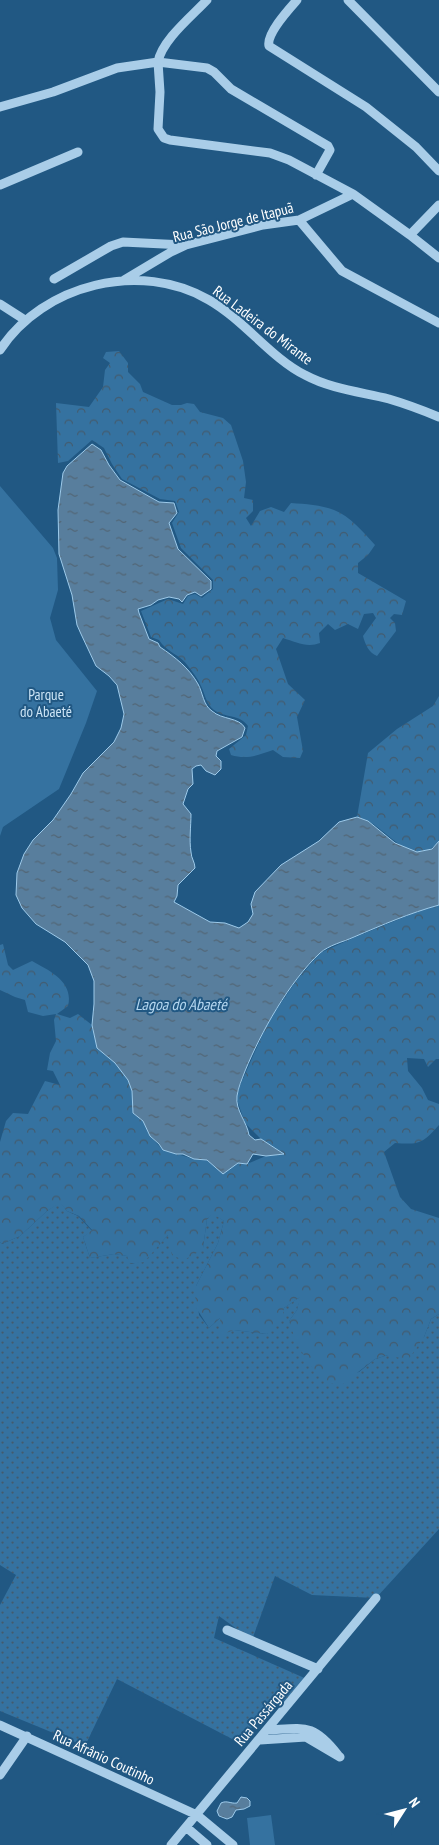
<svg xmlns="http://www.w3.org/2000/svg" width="439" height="1845" viewBox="0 0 439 1845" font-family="'PT Sans Narrow',sans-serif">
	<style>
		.grass { fill: url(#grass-dots) }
		.forest { fill: url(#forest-crowns) }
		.park { fill: #3572a0 }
		.water { fill: url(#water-ripples); stroke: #9dcaea }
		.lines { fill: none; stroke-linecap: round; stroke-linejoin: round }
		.minor { stroke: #a9cde8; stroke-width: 9 }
		.labels { text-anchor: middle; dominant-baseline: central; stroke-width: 4; stroke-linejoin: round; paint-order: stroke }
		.street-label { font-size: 15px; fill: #fff; stroke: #215883 }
		.park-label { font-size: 15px; fill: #cde5f6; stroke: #215883 }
		.water-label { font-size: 16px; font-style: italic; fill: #b5d7f0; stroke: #215883 }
	</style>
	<defs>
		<pattern id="grass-dots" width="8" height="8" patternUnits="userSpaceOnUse" patternTransform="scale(1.25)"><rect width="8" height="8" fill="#3572a0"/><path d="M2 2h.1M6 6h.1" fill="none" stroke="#435b6e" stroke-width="1.8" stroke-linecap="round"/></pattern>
		<pattern id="forest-crowns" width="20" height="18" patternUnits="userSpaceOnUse" patternTransform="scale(1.25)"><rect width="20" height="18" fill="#3572a0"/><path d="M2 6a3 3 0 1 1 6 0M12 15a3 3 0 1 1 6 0" fill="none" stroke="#435b6e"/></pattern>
		<pattern id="water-ripples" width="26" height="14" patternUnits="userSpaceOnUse" patternTransform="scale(1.25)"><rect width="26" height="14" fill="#587e9d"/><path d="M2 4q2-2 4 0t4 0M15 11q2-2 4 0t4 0" fill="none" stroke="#526574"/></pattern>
	</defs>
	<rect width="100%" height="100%" fill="#215883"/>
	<!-- grass -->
	<path class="grass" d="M60,1202l7,9 11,5 14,15 -9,6 7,21 24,-4 13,2 4,8 13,-3 24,-26 35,13 4,-29 6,-6 11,8 -6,22 -22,43 3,29 10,13 11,-10 14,12 33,4 17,-26 17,-12 -4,14 -8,11 23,46 13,13 34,-8 16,-13 13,-4 36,-18 7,-18 8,-5v215l-63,69 -64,-3 -37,-19 -23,64 -33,-24 -5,22 95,42 -73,61 -119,-62 -32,67 -85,-35v-106l16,-30 -16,-10v-323l2,2 18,-8 27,-25z"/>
	<!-- forest -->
	<path class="forest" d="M119,351l9,12v9l12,12 3,8 29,13h9l6,-2 7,1 6,8 23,6 8,7 12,36 3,21 -2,16 9,2v11l-7,7 5,8 9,-15 11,-4 13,5 7,-9c14,1 30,2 43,7 16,6 30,23 41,35l-7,10 -10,8v10l48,28 -4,14 -8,-1 -4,4 5,5 1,8 -19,25c-8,-3 -12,-12 -14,-20l13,-18 -3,-5 -9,1 -6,15 -10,-5 -13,6 -7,-6 -9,9 1,10c-13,5 -24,-1 -37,-5l-7,11 12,35 17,16 -8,17 6,34 -3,7 -17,-1 -10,-7c-15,5 -26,10 -42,5l-2,-6 17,-14 2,-9c-8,-12 -24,-8 -34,-16 -8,-6 -9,-16 -13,-24 -3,-7 -8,-14 -13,-20 -7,-11 -22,-14 -29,-26l-8,-3 -10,-26 27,-12 15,5 5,-8 7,-2 7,4 11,-9v-9l-32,-32 -9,-25 7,-11 -4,-11 -15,-2 -38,-20 -10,-15 -8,-16 -12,-8 -24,21 -10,2 -2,-60 33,4 14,-20 2,-17 5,-7 -7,-5 3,-6z
		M439,696v145c-24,29 -49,-8 -71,-20 -3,-2 -7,-2 -11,-4l11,-64 29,-24 36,-23z
		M439,905v154h-3l-8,8 -4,-8 -17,-1 1,13 14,17 6,12 11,4v21c-16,18 -19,20 -44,18l-11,9 16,45 11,12 28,9v96l-8,5 -7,18 -16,23 -20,-5 -13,4 -35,27c-5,-2 -11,-3 -16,-6 -15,-11 -30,-41 -35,-59l8,-11 3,-13 -16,11 -2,11 -15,15 -33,-4 -13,5 -1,-17 -11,10 -14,-22 1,-20 22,-43 6,-22 -11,-7 -6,5 -4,29 -9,7 -11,5 -11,-5 -4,-20 -24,27 -14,2 -3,-8 -13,-2 -24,4 -7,-21 9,-7 -13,-14 -12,-5 -7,-8 -13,8 -27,25 -18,8 -2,-2v-100l6,-21 7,-8 15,1 17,-33 15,4 -7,-14 -6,-1 3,-17 6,-12 -2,-21 2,-6 -13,2 -15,-4 -3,-12 -10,-3 -15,-7v-45l3,-1 5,21 5,5 19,-9c18,10 42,21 36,45l-11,8 13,4 8,-4 14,11 5,23 18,15 13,17 4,11 1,22 10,8 7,15 13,14 31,9 13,1 16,14 15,-11 9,1 19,-8 18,-2 -23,-15 -16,-16 -9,-26 6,-16 26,-59 28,-41 24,-28 33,-15 71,-29z"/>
	<!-- park -->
	<path class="park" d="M0,486l53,62 4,10 1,32 -8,28 6,22 41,51 -11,32 -27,66 -56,38 -3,9z
		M271,1815l4,30h-25l-3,-27z"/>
	<!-- water -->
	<path class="water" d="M92,444l9,6 8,15 11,15 39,22 15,1 3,10 -8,10 9,26 33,32v8l-10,7 -6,-4 -8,3 -5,7 -3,-3 -10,-2 -11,3 -7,5 -13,4 1,4 10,26 9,4 2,4c15,10 29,21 38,37 5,9 5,21 14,27 10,9 27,6 33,17l-3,9 -25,14 -1,5 5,5v8l-6,6 -9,-4 -5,-6 -5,1 -4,3 1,15 -5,5 -5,15 8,10c0,12 -2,26 0,38 0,6 4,10 4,16l-17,17 -1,11 -3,6 36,20 15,1 14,5 9,-6 5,-8 -2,-10 4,-12 26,-27 38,-24 20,-19 18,-5 11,4 27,22 22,9 15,-3 7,-8v64c-29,8 -57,20 -85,32 -11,5 -25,8 -34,16 -31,29 -59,79 -75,118 -3,8 -7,17 -8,25 -2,14 10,26 12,39l6,5 6,-1 23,15 -18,2 -13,-2 -6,10 -9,-1 -15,11 -16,-14 -13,-1 -11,-5h-7l-13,-4 -4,-6 -9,-8 -7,-15 -10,-8 -1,-22 -4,-11 -13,-17 -18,-15 -5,-23 2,-21v-23l-6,-16 -23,-23 -29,-18 -14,-16 -6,-13 1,-22 7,-19 9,-14 20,-20 18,-26 12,-21 31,-31 7,-14 3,-14 -7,-29 -8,-9 -13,-10 -15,-32 -4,-9 -5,-30 -13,-41 -1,-44 5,-37 4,-7z
		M241,1797l6,1 3,3v5l-6,3 -8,1 -4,7 -5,2 -8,-3 -2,-5 4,-8c6,-3 10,1 16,0z"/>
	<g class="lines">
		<!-- minor -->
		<path class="minor" d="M207,0c-15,16 -45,40 -49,62l2,30 -2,37 6,9 6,2 100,13 19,7 64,34 57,41 29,23
			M297,0c-8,9 -31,34 -28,46l97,61 50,40 23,24
			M348,0l91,92
			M0,107l53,-15 64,-24 41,-6 49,6 7,4 17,17 97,57 2,4 -14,25
			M0,185l78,-33
			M299,220l43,51 97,52
			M410,235l29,-30
			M54,279l57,-33 12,-4 61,3
			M124,280l47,-28 15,-7 77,-20 36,-5 54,-26
			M0,304l25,16
			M0,350c43,-66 141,-90 209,-50 35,20 62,58 96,75 26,14 56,17 84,24 17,5 33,11 50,18
			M227,1630l91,39
			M0,1725l197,90 36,30
			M268,1730c37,-2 45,-7 70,25
			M260,1740l46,-3 34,20
			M0,1775l27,-39
			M186,1827l21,18
			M171,1845l205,-247"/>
	</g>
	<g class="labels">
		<!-- street labels -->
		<g class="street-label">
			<text transform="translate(233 222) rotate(-14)">Rua São Jorge de Itapuã</text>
			<text transform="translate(263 325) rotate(37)">Rua Ladeira do Mirante</text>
			<text transform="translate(263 1713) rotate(-50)">Rua Passárgada</text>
			<text transform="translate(104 1757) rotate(25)">Rua Afrânio Coutinho</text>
		</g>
		<!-- park labels -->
		<g class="park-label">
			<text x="46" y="694">Parque<tspan x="46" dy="17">do Abaeté</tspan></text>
		</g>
		<!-- water labels -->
		<g class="water-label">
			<text x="181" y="1004">Lagoa do Abaeté</text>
		</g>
	</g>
	<!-- north arrow -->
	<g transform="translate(404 1810) rotate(54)" stroke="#215883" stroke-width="4" paint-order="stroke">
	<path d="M0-4L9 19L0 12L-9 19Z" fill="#ffffff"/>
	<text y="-8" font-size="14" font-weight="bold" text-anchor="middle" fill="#ffffff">N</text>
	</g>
</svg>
